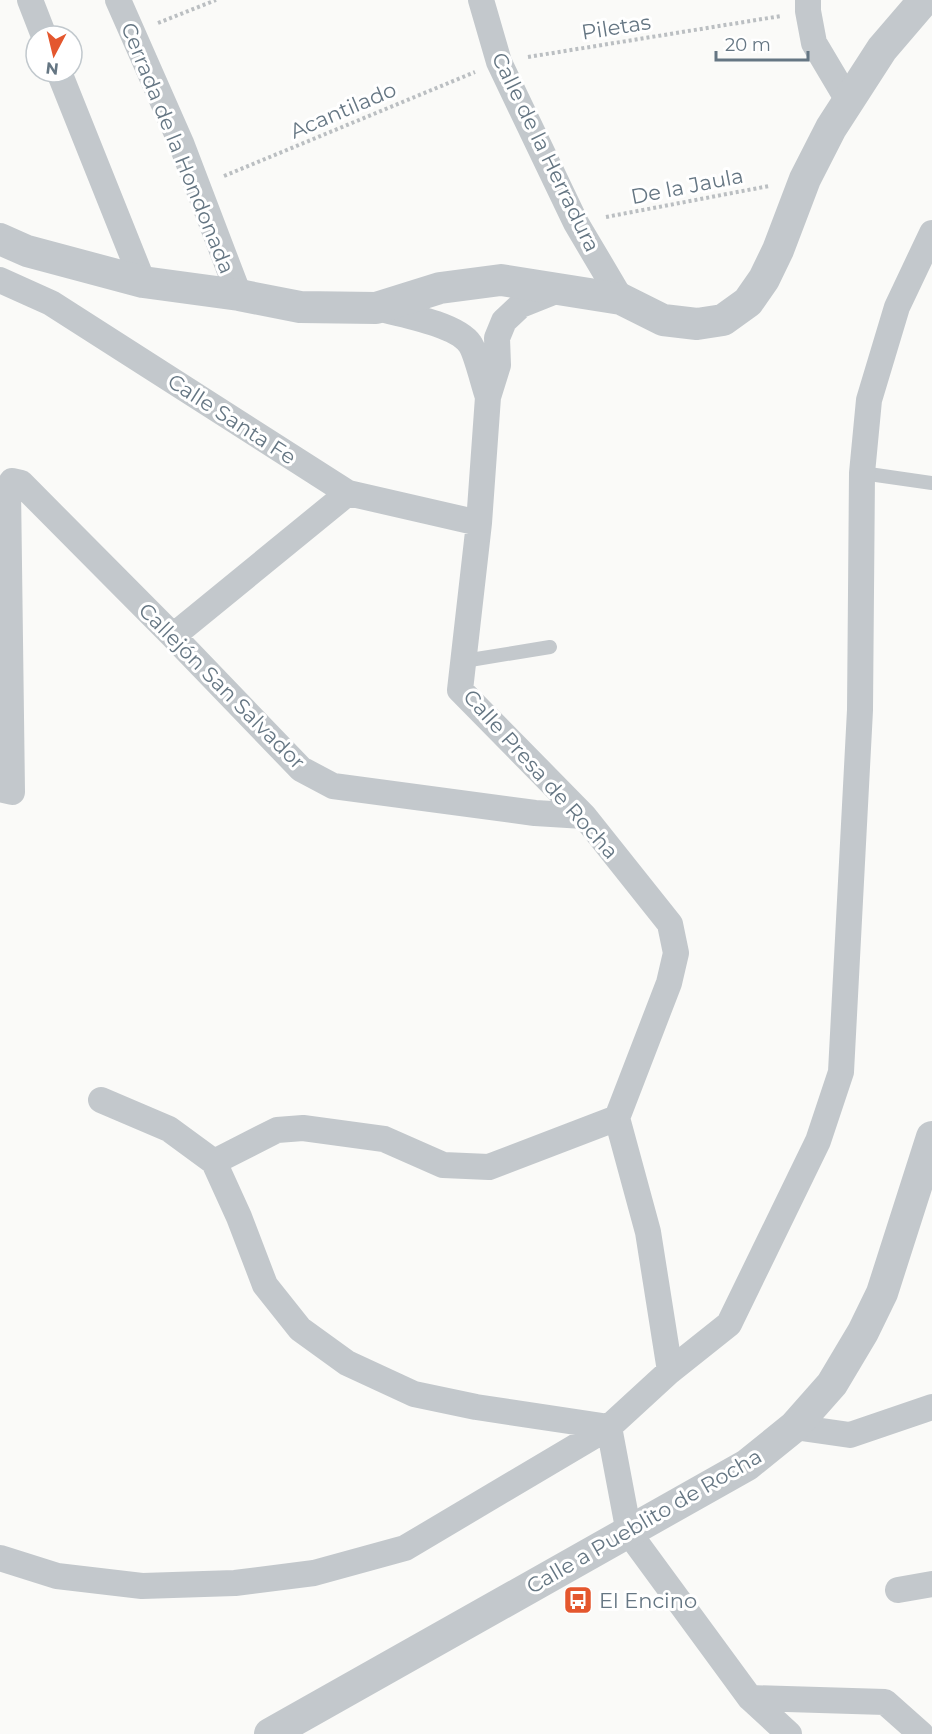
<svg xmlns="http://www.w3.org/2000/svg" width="932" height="1734" viewBox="0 0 932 1734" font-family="Montserrat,sans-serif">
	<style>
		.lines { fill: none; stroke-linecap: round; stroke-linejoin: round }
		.path { stroke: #bbbfc2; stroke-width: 4; stroke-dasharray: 3 3; stroke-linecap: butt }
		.service { stroke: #c3c8cc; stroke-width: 14 }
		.minor { stroke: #c3c8cc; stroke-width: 26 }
		.tertiary { stroke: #c3c8cc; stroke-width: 32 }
		.labels { text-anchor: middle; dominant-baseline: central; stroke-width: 6; stroke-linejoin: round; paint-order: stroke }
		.street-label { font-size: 21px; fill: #657683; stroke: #fff }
		.poi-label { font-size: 21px; fill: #657683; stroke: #fff; text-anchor: start }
	</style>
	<rect width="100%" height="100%" fill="#fafaf8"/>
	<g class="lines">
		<!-- path -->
		<path class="path" d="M158,23l58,-23
			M528,57l253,-41
			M224,176l251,-104
			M606,217l163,-31"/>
		<!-- service -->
		<path class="service" d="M862,473l70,10
			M464,661l86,-14"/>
		<!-- minor -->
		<path class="minor" d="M30,0l14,36
			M118,0l63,143 58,152
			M481,0l18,62 77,161 45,76
			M808,0v11l6,32 35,59
			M59,72l84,210
			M0,280l51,23 297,190 131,30
			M561,289l-40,16 -17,16 -7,17 1,27 -10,32 -9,126 -19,167 124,126 86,108 6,29 -7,30 -52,135 31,114 22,139
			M376,308c23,6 81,16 94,36 6,8 14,42 18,53
			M173,636l175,-143
			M0,789l12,3 -4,-304 4,-7 9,2 152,153 128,133 32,17 202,27 49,3
			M101,1100l68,29 45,33 25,55 26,68 35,44 47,34 67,31 62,13 133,20
			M214,1162l63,-32 26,-2 81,11 59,26 46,2 128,-49
			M609,1427l20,106 121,165 39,36
			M794,1427l56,8 82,-28
			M0,1558l57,18 85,10 93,-3 79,-10 91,-25 204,-121 61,-56 59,-47 89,-183 23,-69 19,-362 2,-237 7,-73 28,-93 35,-74
			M898,1590l34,-6
			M750,1698l135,4 36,32"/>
		<!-- tertiary -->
		<path class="tertiary" d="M0,239l27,12 116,31 96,13 61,12 76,1 64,-20 61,-8 120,19 42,21 34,4 26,-4 25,-18 16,-23 14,-29 27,-71 26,-51 51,-79 42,-49
			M270,1734l477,-269 47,-38 38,-43 31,-52 19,-39 50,-156"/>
	</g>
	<!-- icons -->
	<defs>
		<g id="bus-square" transform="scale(1.5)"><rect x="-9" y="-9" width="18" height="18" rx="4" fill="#e4572e" stroke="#fff"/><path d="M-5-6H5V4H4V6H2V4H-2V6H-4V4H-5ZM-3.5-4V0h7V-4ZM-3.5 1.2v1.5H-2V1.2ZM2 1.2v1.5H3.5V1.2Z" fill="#fff"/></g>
	</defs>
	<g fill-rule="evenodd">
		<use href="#bus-square" x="578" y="1600"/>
	</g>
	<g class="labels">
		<!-- street labels -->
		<g class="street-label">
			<text transform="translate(616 27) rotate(-9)">Piletas</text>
			<text transform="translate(343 110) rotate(-23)">Acantilado</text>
			<text transform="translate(178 148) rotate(68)">Cerrada de la Hondonada</text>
			<text transform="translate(546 152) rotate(64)">Calle de la Herradura</text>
			<text transform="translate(687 186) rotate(-11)">De la Jaula</text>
			<text transform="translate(232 419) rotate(33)">Calle Santa Fe</text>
			<text transform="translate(222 686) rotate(45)">Callejón San Salvador</text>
			<text transform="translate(541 774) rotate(48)">Calle Presa de Rocha</text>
			<text transform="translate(644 1521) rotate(-30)">Calle a Pueblito de Rocha</text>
		</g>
		<!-- poi labels -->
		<g class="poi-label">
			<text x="599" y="1600">El Encino</text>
		</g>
	</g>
	<!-- north arrow -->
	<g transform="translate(54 54) rotate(187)"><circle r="28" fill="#ffffff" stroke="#c1c8cd" stroke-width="1.5"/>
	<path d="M0-4.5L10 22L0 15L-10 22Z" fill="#e4572e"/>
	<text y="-9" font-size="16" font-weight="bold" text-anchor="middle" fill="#657683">N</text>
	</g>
	<!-- scale -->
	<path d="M716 51v9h92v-9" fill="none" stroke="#657683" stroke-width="3"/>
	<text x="725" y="51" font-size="18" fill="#657683" stroke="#ffffff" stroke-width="4.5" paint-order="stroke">20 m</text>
</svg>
